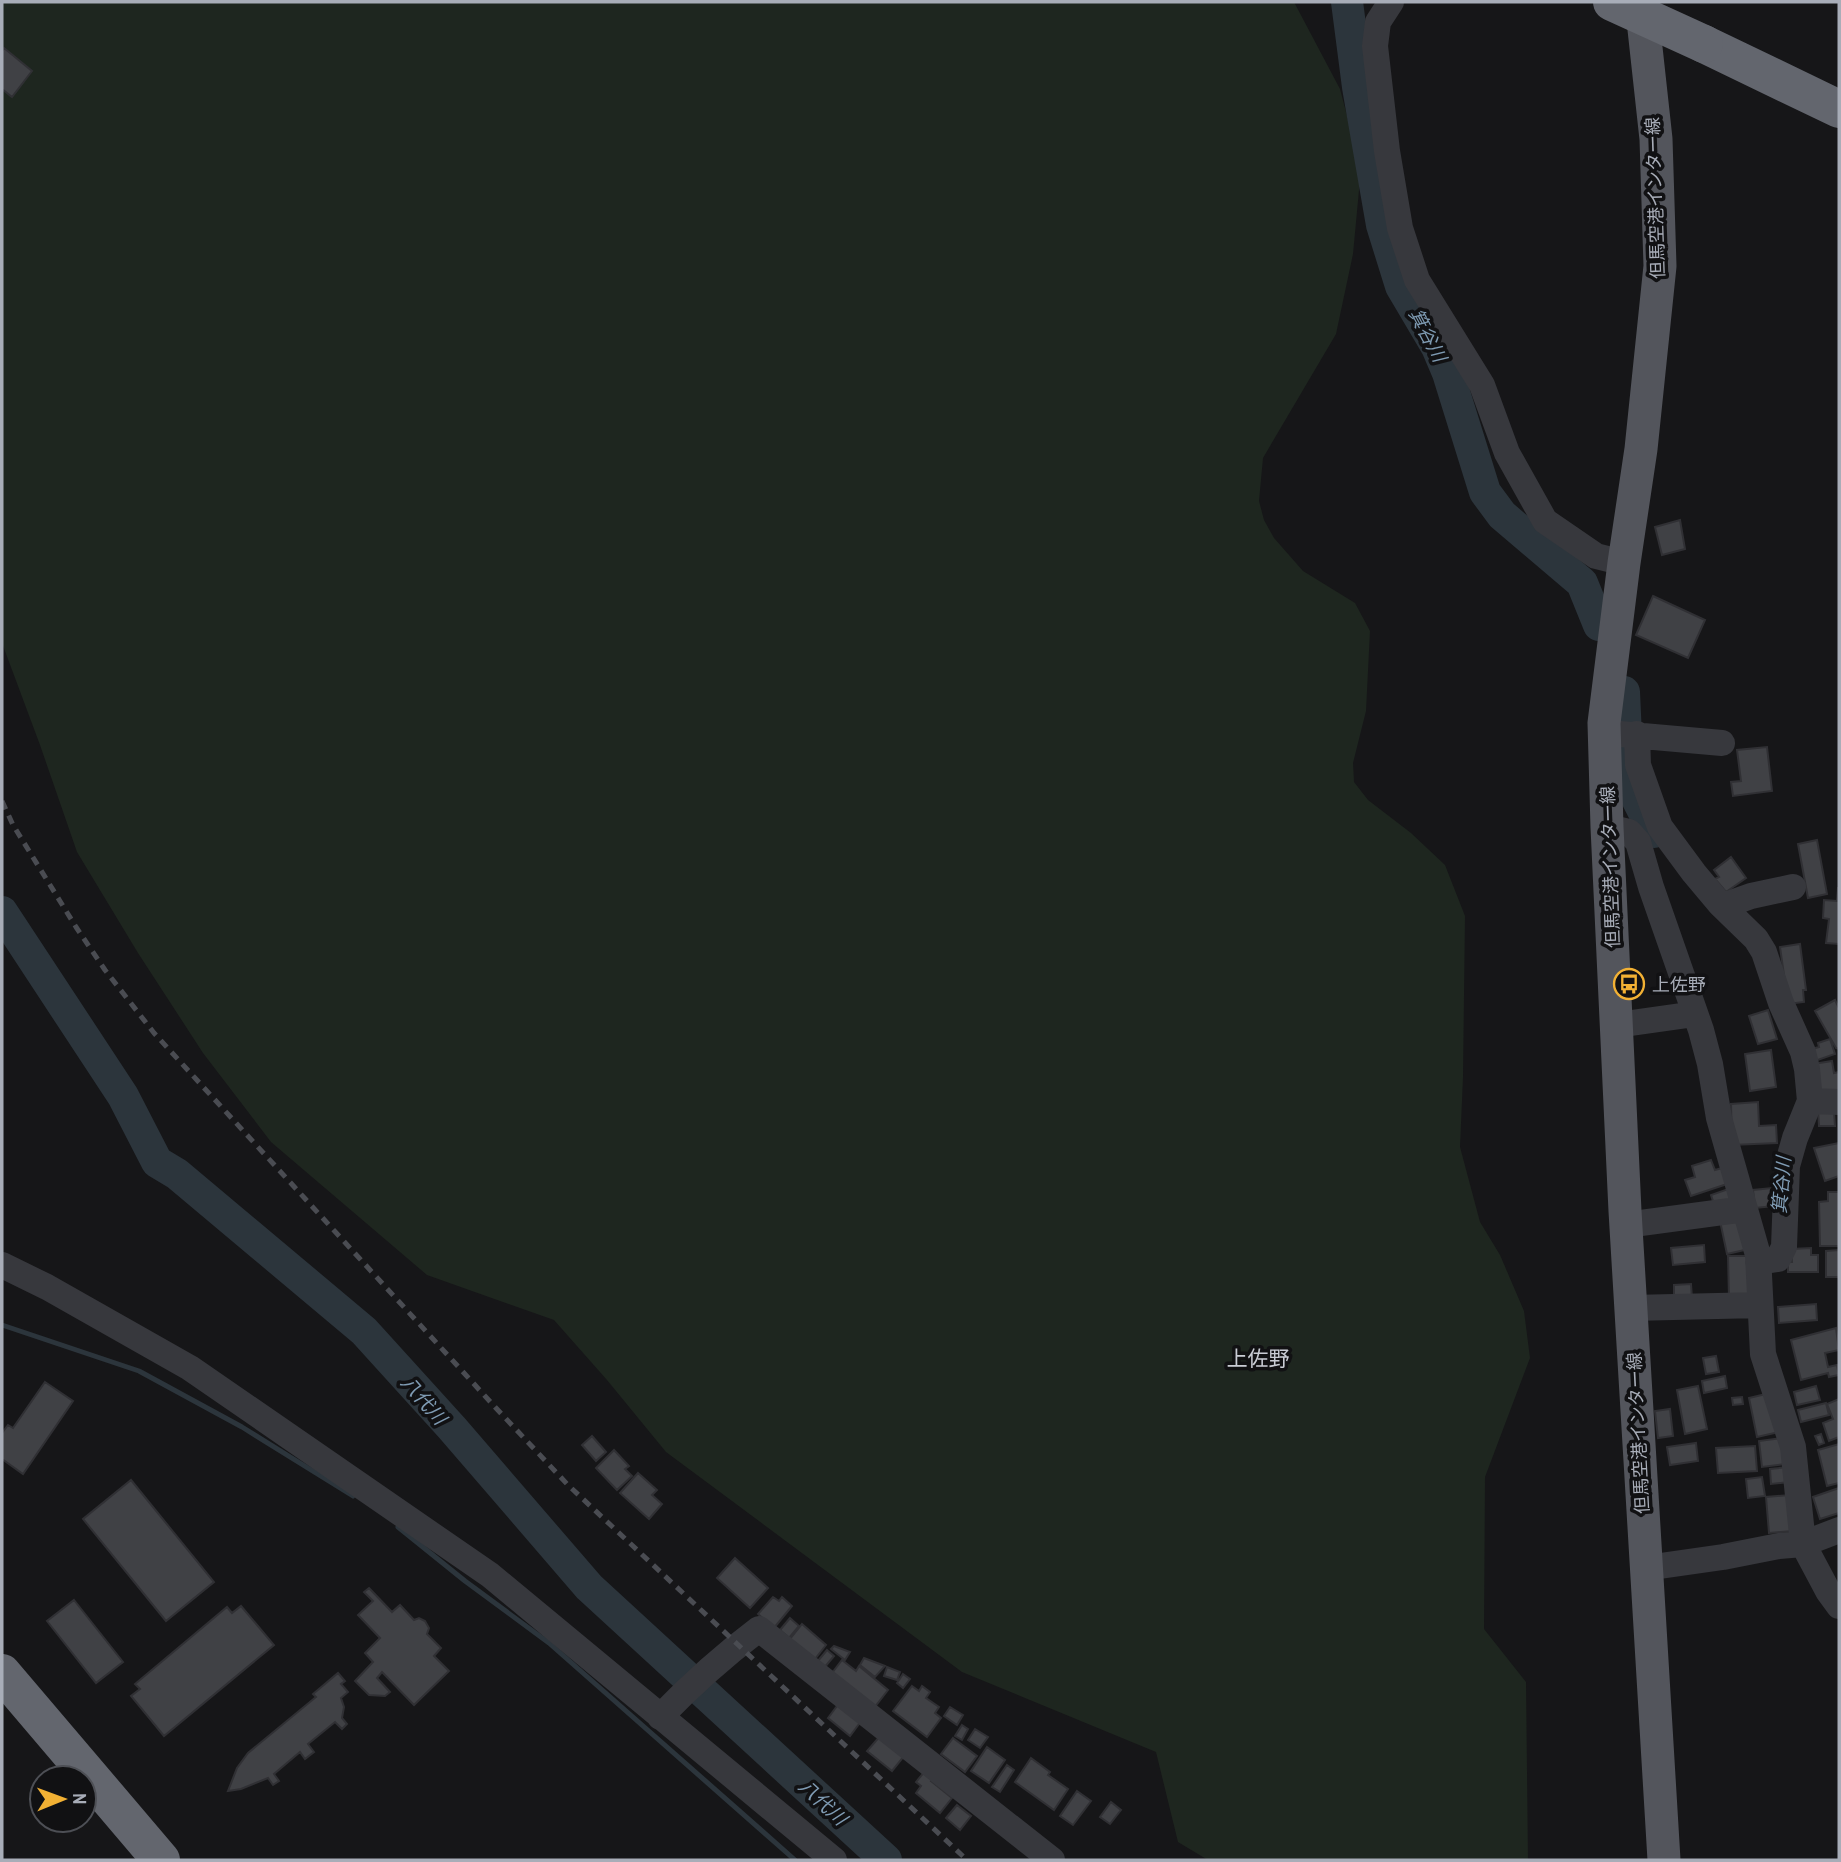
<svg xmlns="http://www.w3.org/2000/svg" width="1841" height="1862" viewBox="0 0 1841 1862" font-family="'Archivo Narrow','Noto Sans JP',sans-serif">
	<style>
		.green { fill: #1e261f }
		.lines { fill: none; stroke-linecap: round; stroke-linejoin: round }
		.stream { stroke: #2c353c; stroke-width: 5 }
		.river { stroke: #2c353c; stroke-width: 32 }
		.building { fill: #404145; stroke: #303034; stroke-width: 2 }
		.minor { stroke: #37383d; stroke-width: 26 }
		.major { stroke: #53555c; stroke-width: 33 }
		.highway { stroke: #63666e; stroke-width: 38 }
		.rail { stroke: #4a4c52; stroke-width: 5; stroke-dasharray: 9 7; stroke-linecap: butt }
		.highway-bridge { stroke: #63666e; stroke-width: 38 }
		.labels { text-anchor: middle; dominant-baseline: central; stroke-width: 7; stroke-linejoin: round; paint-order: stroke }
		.street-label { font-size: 18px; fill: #a8adb8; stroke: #111113 }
		.poi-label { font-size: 18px; fill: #a8adb8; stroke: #111113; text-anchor: start }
		.water-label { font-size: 19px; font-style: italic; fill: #7f9bb3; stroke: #111113 }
		.quarter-label { font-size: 21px; fill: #c9ccd4; stroke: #111113 }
	</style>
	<rect width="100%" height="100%" fill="#161618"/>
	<!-- green -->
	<path class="green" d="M2,2h1292l46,87 21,80 -8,85 -17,80 -73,124 -4,43 5,19 10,18 29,33 52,32 15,28 -4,80 -13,52 1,19 14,18 43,33 34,32 20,51 -2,161 -3,70 20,75 20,33 24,56 6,47 -45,119 -1,152 42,53 2,178h-320l-30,-18 -22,-90 -194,-80 -296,-220 -59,-72 -53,-60 -127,-45 -156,-133 -68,-89 -65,-100 -61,-101 -37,-107 -38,-102z"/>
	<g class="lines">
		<!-- stream -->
		<path class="stream" d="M2,1325l137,46 103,56 111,69
			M398,1527l67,54 84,62 246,217"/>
		<!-- river -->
		<path class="river" d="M1347,2l11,85 24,138 19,61 36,61 11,26 37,119 17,23 80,68 17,42
			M1624,692l4,89 26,51
			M2,912l121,184 34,66 20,12 187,157 88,97 137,159 297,273"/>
	</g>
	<!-- building -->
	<path class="building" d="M4,48l28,23 -20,26 -10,-8v-38z
		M1680,520l5,29 -23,6 -7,-28z
		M1653,596l52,24 -17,38 -52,-23z
		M1767,747l5,44 -39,5 -2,-14 10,-1 -4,-31z
		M1817,840l10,54 -19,4 -10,-54z
		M1731,857l15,21 -20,14 -11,-13 4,-2 -5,-7z
		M1838,888h1v56l-13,-1 3,-24 -6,-1 1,-18 13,1z
		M1800,944l6,46h-3l1,12 -16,2 -8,-57z
		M1835,1000l4,8v41l-3,-1 -21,-37z
		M1768,1010l9,29 -19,5 -9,-28z
		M1830,1039l5,15 -23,8 -4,-12 11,-3 -1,-4z
		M1771,1050l5,37 -26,4 -5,-37z
		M1832,1061l2,12 5,-1v24l-21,1 -5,-33z
		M1758,1102l1,24 17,-1 1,18 -45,2 -1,-41z
		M1818,1109l16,3 1,14h-16z
		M1839,1143v33l-14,5 -11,-33z
		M1711,1160l4,10 7,-2 5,16 -36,12 -6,-16 10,-3 -3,-11z
		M1734,1187l4,13 -23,7 -4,-12z
		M1772,1188l2,18 -19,2 -2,-18z
		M1828,1192h11v54h-19l-1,-44 9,-1z
		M1742,1216l7,33 -22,5 -7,-33z
		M1704,1245l1,17 -32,3 -2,-17z
		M1811,1248v7h7v17h-30v-10h4l-1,-13z
		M1839,1250v27h-13v-26z
		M1728,1256h25v42h-24z
		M1691,1284l1,14h-18v-13z
		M1816,1304l1,16 -38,3 -1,-16z
		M1836,1328l3,22 -14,3 3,14 9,-2 2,10 -10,2 -1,-4 -27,7 -10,-40z
		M1716,1356l3,16 -13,2 -3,-16z
		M1725,1376l2,12 -23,5 -2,-12z
		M45,1382l28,19 -50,73 -21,-15v-26l6,-8 5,3z
		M1698,1386l9,43 -22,5 -8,-44z
		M1816,1386l4,14 -23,5 -3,-13z
		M1770,1393l9,39 -22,5 -8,-39z
		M1742,1397l1,7 -10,1 -1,-7z
		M1839,1399v38l-10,4 -6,-18 10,-4 -6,-15z
		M1826,1403l3,12 -28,7 -3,-12z
		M1670,1409l3,27 -15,2 -3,-27z
		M1821,1434l3,9 -5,2 -4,-9z
		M592,1436l14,16 -10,9 -14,-16z
		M1782,1438l3,26 -23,3 -3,-26z
		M1696,1443l2,18 -28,4 -3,-18z
		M1839,1444v39l-12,3 -9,-36z
		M1755,1446l2,25 -39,2 -2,-25z
		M614,1450l15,16 -4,3 7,7 -15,14 -21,-22z
		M1788,1467l1,15 -18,2 -1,-15z
		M638,1473l19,17 -5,5 10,9 -13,15 -29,-26z
		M1762,1477l3,19 -17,2 -2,-19z
		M131,1480l83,102 -48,39 -83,-102z
		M1839,1488v25l-19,6 -7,-22z
		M1790,1495l3,36 -24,2 -3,-36z
		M735,1558l33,30 -18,20 -33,-30z
		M369,1588l23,24 8,-7 14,15 5,-2 6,3 4,7 -2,6 14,14 -7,8 15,15 -35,34 -32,-33 -5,6 13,14 -5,4 -16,-1 -14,-14 18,-19 -8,-9 15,-15 -22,-23 15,-14 -9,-9z
		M773,1597l6,4 3,-4 10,9 -18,22 -16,-14z
		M74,1600l49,62 -27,21 -49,-62z
		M241,1606l33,39 -110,91 -33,-40 9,-7 -5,-5 92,-77 5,6z
		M790,1618l9,8 -10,12 -9,-8z
		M802,1624l24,21 -11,14 -25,-20z
		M834,1646l16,6 -5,8 -14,-11z
		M827,1650l7,6 -10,12 -7,-6z
		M864,1658l21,8 -10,11 -15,-12z
		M842,1660l14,11 3,-5 29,24 -14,18 -42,-35z
		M887,1667l13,5 -3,8 -13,-4z
		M338,1673l7,8 -4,3 7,8 -7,6 3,9 -2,11 5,6 -5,5 -7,-7 -27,22 6,8 -9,7 -5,-7 -26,22 5,7 -6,4 -5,-7 -27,11 -13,2 9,-23 11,-15 68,-56 -3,-3z
		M903,1674l7,5 -7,9 -6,-5z
		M912,1686l7,5 3,-5 8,6 -4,6 13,9 -4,6 6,5 -14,19 -34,-26z
		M840,1702l22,18 -12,16 -22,-18z
		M950,1707l13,8 -6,10 -13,-9z
		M962,1725l6,4 -6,11 -7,-4z
		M975,1729l13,8 -8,11 -12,-8z
		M881,1735l24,20 -13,16 -25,-20z
		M953,1738l24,18 -12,16 -24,-18z
		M987,1747l18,13 -16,23 -18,-12z
		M1031,1758l19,14 -2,3 20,14 -14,21 -39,-28z
		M1007,1765l7,5 -14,22 -8,-5z
		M925,1771l8,7 -2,3 21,17 -12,15 -24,-20 5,-7 -5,-4z
		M1077,1791l14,10 -18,24 -13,-9z
		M1111,1802l10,8 -11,14 -10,-7z
		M957,1805l14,11 -11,14 -14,-12z"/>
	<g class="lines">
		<!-- minor -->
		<path class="minor" d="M1391,2l-13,20 -3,24 12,105 13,77 17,52 65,105 25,68 38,68 51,35 28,7
			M1620,734l102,9
			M1637,734l1,31 22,62 34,46 26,31 36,35 8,13 17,51 22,49 4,17 3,32 -15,37 -8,28 -3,81 -6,12 -20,3
			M1607,827l22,5 9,10 13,45 50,143 9,34 9,54 39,137 5,99 30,93 10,97 25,47 11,15
			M1723,906l28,-10 42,-9
			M1617,1025l78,-11
			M1810,1101l29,1
			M1626,1225l119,-16
			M2,1265l45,22 143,81 300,207 344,285
			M1631,1308l129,-3
			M1646,1568l77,-11 56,-11 24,-2 36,-14
			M660,1717c31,-32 63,-61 99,-88l293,231"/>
		<!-- major -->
		<path class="major" d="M1641,2l15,137 4,127 -19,183 -17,114 -20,160 3,104 18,384 39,649"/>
		<!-- highway -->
		<path class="highway" d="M1704,44l135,65
			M2,1673l159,187"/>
		<!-- rail -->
		<path class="rail" d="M2,801l11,24 63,102 29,43 49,63 341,374 73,78 399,375"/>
		<!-- highway-bridge -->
		<path class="highway-bridge" d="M1612,2l92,42"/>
	</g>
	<!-- icons -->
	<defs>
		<g id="bus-ring" transform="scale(1.575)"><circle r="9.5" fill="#111113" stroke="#f2b134" stroke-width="1.5"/><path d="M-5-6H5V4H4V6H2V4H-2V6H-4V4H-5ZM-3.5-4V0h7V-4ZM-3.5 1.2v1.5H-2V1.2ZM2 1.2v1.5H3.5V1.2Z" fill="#f2b134"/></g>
	</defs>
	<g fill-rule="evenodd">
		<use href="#bus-ring" x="1629" y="984"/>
	</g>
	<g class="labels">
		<!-- street labels -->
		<g class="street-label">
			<text transform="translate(1655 198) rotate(-92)">但馬空港インター線</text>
			<text transform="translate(1610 867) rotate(-92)">但馬空港インター線</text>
			<text transform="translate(1638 1433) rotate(-93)">但馬空港インター線</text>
		</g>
		<!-- poi labels -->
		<g class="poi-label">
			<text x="1652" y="984">上佐野</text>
		</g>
		<!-- water labels -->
		<g class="water-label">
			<text transform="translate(1428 335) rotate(62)">箕谷川</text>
			<text transform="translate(1781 1185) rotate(-85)">箕谷川</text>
			<text transform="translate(424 1400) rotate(49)">八代川</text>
			<text transform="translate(823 1802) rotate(43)">八代川</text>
		</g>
		<!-- quarter labels -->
		<g class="quarter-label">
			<text x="1258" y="1358">上佐野</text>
		</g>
	</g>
	<!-- border -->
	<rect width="1841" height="1862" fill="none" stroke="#a8adb8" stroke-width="7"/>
	<!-- north arrow -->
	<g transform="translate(63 1799) rotate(89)"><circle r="33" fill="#111113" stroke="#4d4f55" stroke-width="2"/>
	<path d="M0-5L12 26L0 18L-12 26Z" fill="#f2b134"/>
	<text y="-10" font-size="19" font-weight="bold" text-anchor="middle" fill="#a8adb8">N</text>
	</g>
</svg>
